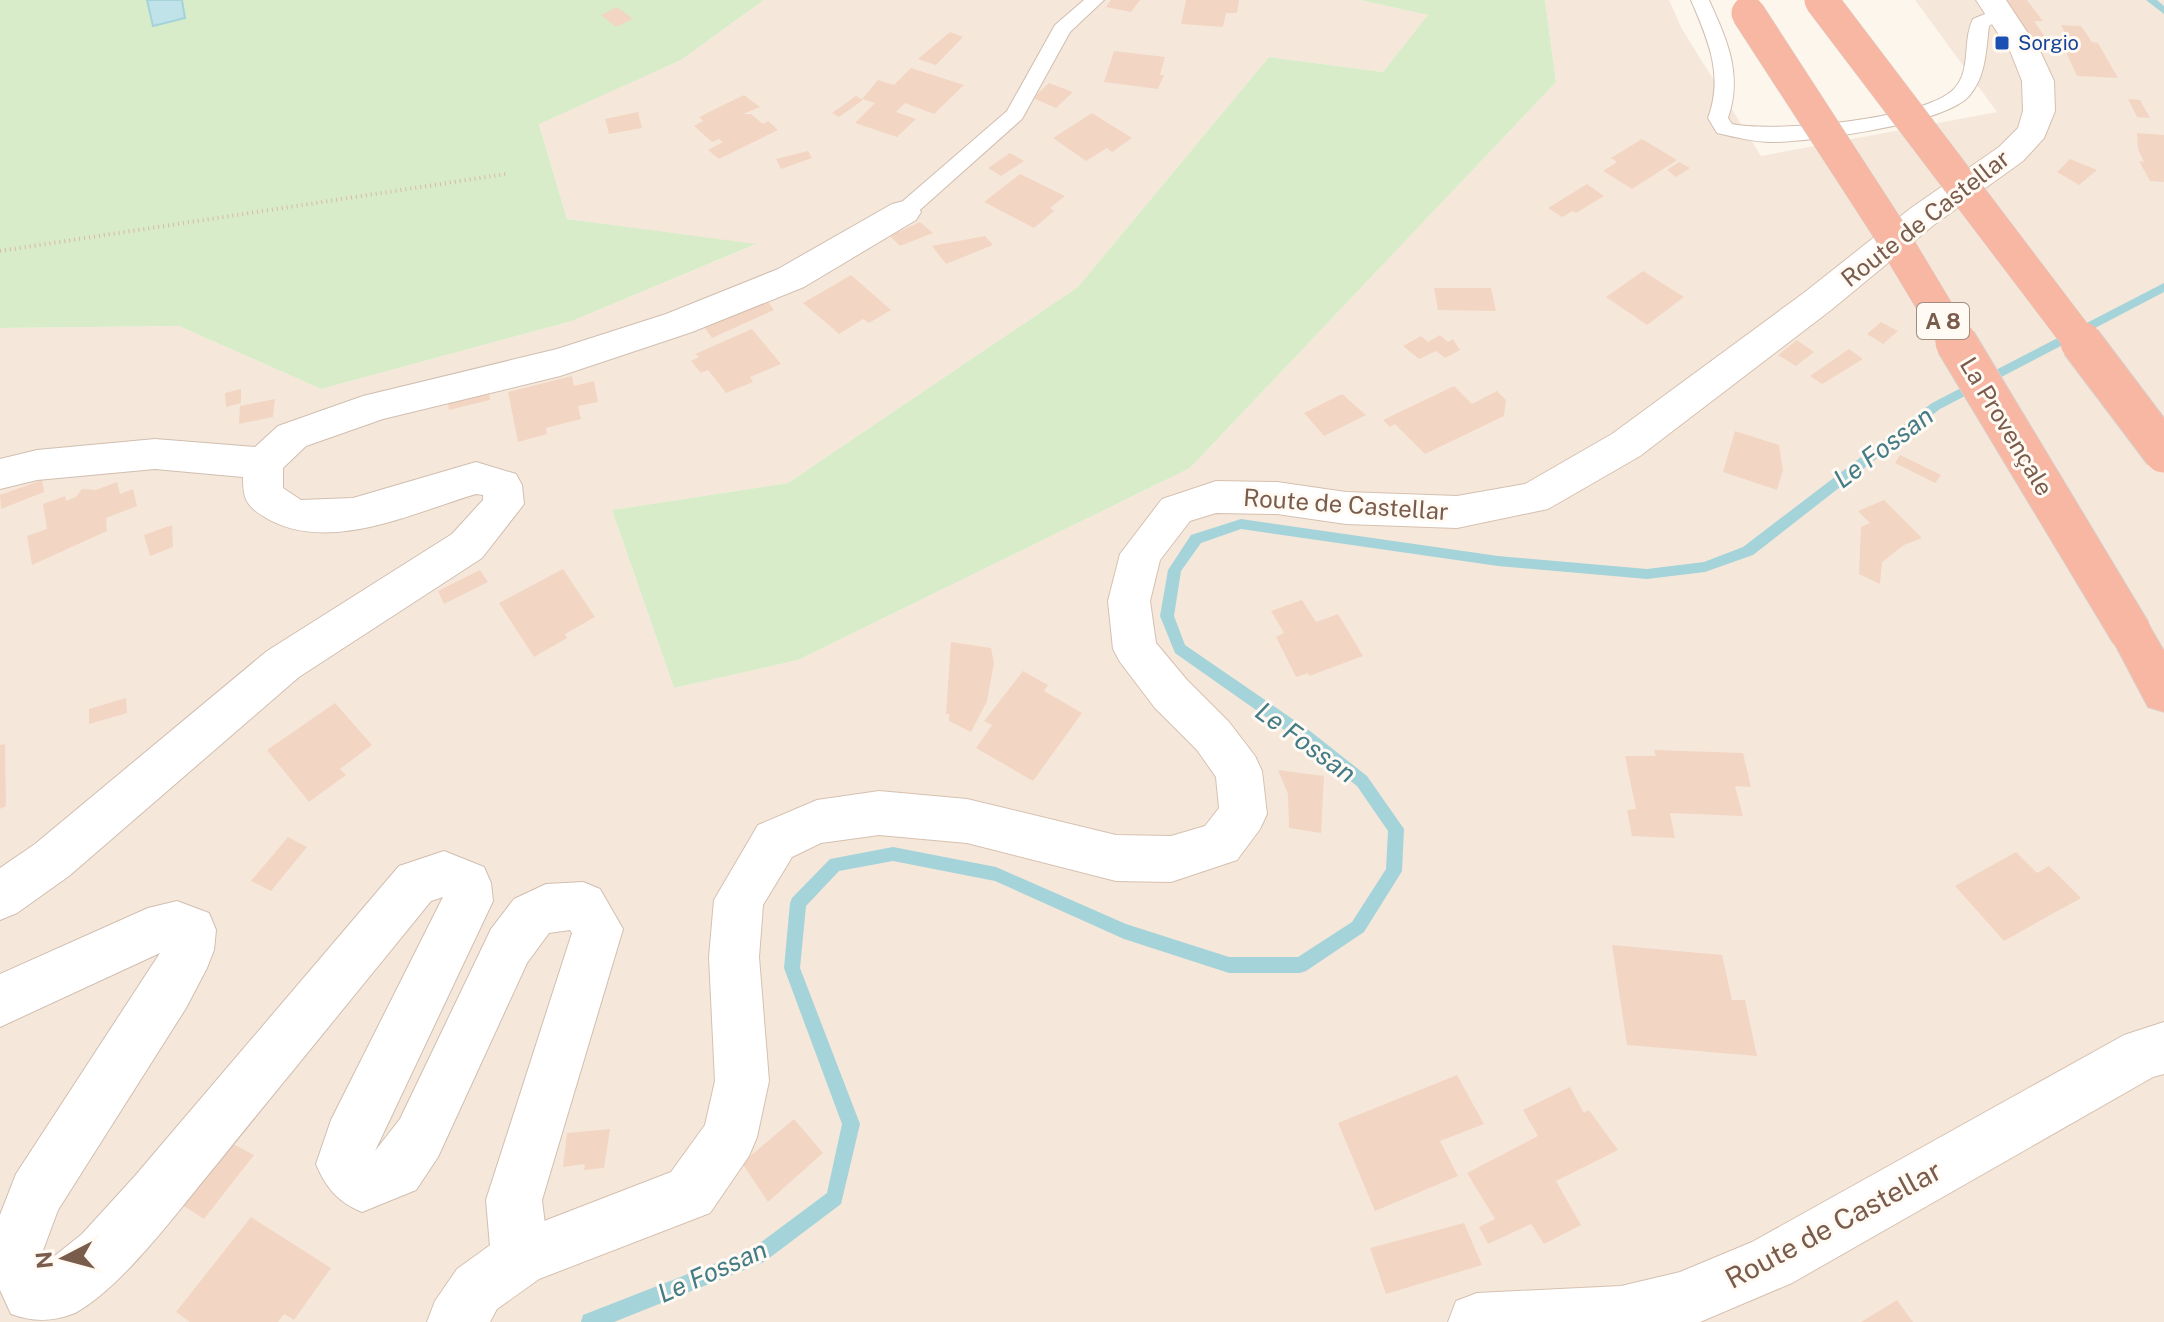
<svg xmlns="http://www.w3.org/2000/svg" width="2164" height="1322" viewBox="0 0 2164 1322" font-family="'Public Sans',sans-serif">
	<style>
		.residential { fill: #f5e8da }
		.green { fill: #d8ecc9 }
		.water { fill: #bfe3e8; stroke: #a5d3da; stroke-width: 2 }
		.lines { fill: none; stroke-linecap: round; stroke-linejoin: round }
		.stream { fill: #a5d3da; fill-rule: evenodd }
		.building { fill: #f3d5c3 }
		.lane-casing { stroke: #d1beb0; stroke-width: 2 }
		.street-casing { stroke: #d1beb0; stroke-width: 2 }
		.secondary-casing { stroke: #d6c0b0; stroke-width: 2 }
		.highway-casing { stroke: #dad1cd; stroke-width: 2 }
		.path { stroke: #d9b8a5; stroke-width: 4; stroke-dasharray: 1 4; stroke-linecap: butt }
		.lane { fill: #fff; fill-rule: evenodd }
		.street { fill: #fff; fill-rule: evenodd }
		.secondary { fill: #fff; fill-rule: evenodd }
		.highway { fill: #f7b7a3; fill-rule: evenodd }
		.highway-bridge-far1-casing { stroke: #dad1cd; stroke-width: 34; stroke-linecap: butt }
		.highway-bridge-casing { stroke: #dad1cd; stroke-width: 43; stroke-linecap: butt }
		.highway-bridge-far1 { stroke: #f7b7a3; stroke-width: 33 }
		.highway-bridge { stroke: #f7b7a3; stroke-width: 41 }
		.transit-dot { fill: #1a4fb4; stroke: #fffaf3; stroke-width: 3 }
		.labels { text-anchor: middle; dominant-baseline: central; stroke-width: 6; stroke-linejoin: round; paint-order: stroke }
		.far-transit-label { font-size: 20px; fill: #164399; stroke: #fffaf3; text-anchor: start }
		.shield { fill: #fffaf3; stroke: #a28b7f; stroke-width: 2 }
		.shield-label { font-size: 22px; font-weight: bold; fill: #7a5c4d }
		.street-label { font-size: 24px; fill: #7a5c4d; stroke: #fffaf3 }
		.water-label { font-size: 26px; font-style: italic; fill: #437c86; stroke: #fffaf3 }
		.near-street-label { font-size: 28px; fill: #7a5c4d; stroke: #fffaf3 }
	</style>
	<rect width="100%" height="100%" fill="#fdf6ec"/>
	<!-- residential -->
	<path class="residential" d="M764,0h596l69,15 -46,57 -114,-15 -191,230 -290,196 -176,27 62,178 124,-28 392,-192 366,-386 -11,-82h124l13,29 79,127 236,-44 -82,-112h249v1322h-2164v-994l179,-2 142,63 251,-68 182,-76 -187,-26 -28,-96 142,-63z"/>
	<!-- green -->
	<path class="green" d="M0,0h147l6,26 32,-8 -3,-18h582l-83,60 -142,64 28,95 189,25 -184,77 -251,68 -142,-63 -179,2z
		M1360,0h185l11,82 -366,386 -392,192 -124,28 -62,-178 176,-27 290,-196 191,-230 114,15 45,-57z"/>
	<!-- water -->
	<path class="water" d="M147,0h35l3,18 -32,8z"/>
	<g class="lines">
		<!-- stream -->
		<path class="stream" d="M2146,0h11l7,6v8z
			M2164,283v9l-224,117 -187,146 -48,17 -58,7 -149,-13 -257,-37 -40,14 -20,28 -7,45 11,29 125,86 57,45 37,53 -2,42 -3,5 -35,56 -58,39 -6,2h-71l-105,-34 -129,-58 -102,-20 -54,10 -33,35 -6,62 60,156 -19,80 -77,58 -150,60h-33l2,-7 169,-66 75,-56 15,-69 -58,-156 6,-65 2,-5 38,-39 63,-12 103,20 130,57 103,33h69l54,-35 34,-53 2,-38 -31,-45 -57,-45 -125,-88 -15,-37 8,-46 23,-35 50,-16 257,37 149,13 57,-7 39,-15 189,-144z"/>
	</g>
	<!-- building -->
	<path class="building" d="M1111,0h29l-9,12 -25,-5z
		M1186,0h53l-2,13h-11l-3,14 -42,-3z
		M2003,0h24l16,21h-9l16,23h-11l-8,-6z
		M617,7l16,12 -17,8 -15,-12z
		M2061,25l20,1 11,16 6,1 20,35 -41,-2 -12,-26v-6h6z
		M950,32l13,5 -27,28 -18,-6z
		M1114,51l51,6 -5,18h4l-6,14 -54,-7z
		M911,68l53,17 -30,29 -29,-11 -9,9 20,7 -19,18 -42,-14 20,-20 -13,-4 16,-19 16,5z
		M1049,83l24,9 -17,16 -23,-10z
		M744,95l16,12 -17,7h8l12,10 5,-3 10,9 -59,29 -11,-9 15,-8 -4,-3 -7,3 -18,-16 9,-5 -4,-4z
		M856,96l7,4 -24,17 -7,-4z
		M2128,99l12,1 10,18 -13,-1z
		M638,112l4,16 -33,6 -4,-15z
		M1092,113l40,25 -20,14 -5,-4 -21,13 -33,-23z
		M2137,133l27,2v47l-14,-1 -11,-20 5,1 -6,-13z
		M1642,139l35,21 -45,29 -29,-18 14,-9 -6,-4z
		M808,151l4,7 -31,11 -5,-10z
		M1010,153l14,8 -23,15 -13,-8z
		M2070,159l27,11 -18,15 -22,-13z
		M1679,162l11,6 -14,9 -9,-7z
		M1020,174l45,22 -15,12 4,3 -20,17 -50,-26z
		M1587,184l17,12 -28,17 -3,-2 -11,6 -14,-9z
		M920,222l13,11 -33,13 -10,-10z
		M985,236l8,9 -47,19 -14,-18z
		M1643,271l41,26 -37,28 -41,-28z
		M851,275l40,35 -22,13 -6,-4 -24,15 -36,-31z
		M1434,288h57l5,23 -58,-1z
		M766,299l8,11 -62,28 -8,-11z
		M1881,322l17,9 -15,13 -16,-10z
		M752,329l29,35 -31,13 3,5 -27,11 -18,-23 -7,3 -10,-12 8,-4 -4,-3z
		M1440,335l8,7 5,-3 7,11 -15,8 -9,-7 -17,8 -16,-13 18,-10 7,6z
		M1797,340l17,12 -18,14 -18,-11z
		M1849,349l14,10 -41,25 -12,-8z
		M572,376l2,10 20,-5 4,21 -20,4 3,13 -35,9 1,6 -29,8 -10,-50z
		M1454,386l18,18 25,-13 9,9 -2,16 -79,38 -30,-30 -5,3 -7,-7z
		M489,387l1,13 -41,10 -2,-12z
		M241,389v14l-15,4 -1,-14z
		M1342,394l24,21 -42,21 -20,-23z
		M275,399l-2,18 -34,7 1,-18z
		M1735,431l44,14 4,25 -6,20 -54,-18z
		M1900,455l31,15 10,5 -6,8 -40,-20z
		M42,480l2,12 -43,17 -1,-14z
		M117,482l3,12 13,-5 4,17 -31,12 1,13 -75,34 -5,-29 20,-7 -4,-25 22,-8 1,5 10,-4 6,-8 14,1z
		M1884,500l38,38 -18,7 -22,17 -2,22 -21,-10 2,-47 9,-4 -12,-12z
		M172,525l1,22 -23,9 -6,-21z
		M563,569l32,48 -30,17 2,4 -33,19 -35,-54z
		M480,570l8,12 -44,22 -6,-13z
		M1302,600l14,22 22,-8 25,42 -54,20 -1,-3 -12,4 -20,-40 8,-4 -13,-22z
		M951,642l40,6 3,15 -7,38 -16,31 -22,-11v-7h-3z
		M1023,671l25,14 -4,6 38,22 -49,68 -57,-33 16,-23 -8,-4z
		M126,698l1,15 -38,11v-15z
		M335,703l37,42 -32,24 6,6 -37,27 -42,-52z
		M5,744l1,62 -6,3v-64z
		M1654,750l89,3 8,34 -16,-1 8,30 -73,-3 5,25 -43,-2 -5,-26 9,-1 -11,-53h31z
		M1278,770l46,6 -3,57 -32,-5 -1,-34z
		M288,837l19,10 -36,44 -20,-10z
		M2016,852l21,21 12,-7 32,32 -77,43 -49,-55z
		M1612,945l110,10 10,45h13l12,56 -130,-11z
		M1457,1075l27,49 -44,17 18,35 -83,35 -37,-88z
		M1570,1087l14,26 5,-3 29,40 -62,31 25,44 -37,19 -13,-20 -43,20 -9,-17 16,-8 -28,-46 71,-37 -15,-26z
		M794,1119l29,34 -55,49 -26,-39z
		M610,1129l-6,39 -20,2 1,-6 -22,3 4,-34z
		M229,1142l25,13 -50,64 -25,-16z
		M251,1217l80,51 -37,52 -10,-6 -6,8h-88l-14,-10z
		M1464,1223l18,42 -96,29 -16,-46z
		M1897,1300l16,22h-52z"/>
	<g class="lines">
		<!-- lane casing -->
		<g class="lane-casing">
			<path id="lane" d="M1084,0h20l-34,32 -48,87 -110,98h-16l-3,-5 3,-5 111,-96 48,-86z
				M1691,0h18c18,40 34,74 19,118l4,6c41,9 192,-4 222,-35 18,-19 8,-49 19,-70l26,-11 9,6 -19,12c-3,24 -3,51 -20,70 -24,28 -159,46 -197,46 -19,0 -37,-5 -55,-9l-9,-15c16,-43 0,-78 -17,-118z"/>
		</g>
		<!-- street casing -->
		<g class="street-casing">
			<path id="street" d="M904,201l12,3 5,8 -5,8 -112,67 -112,45 -132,44 -177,43 -77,27 -23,22v20l18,12 52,-2 123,-36 40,12 6,11 2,19 -42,54 -183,119 -230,199 -52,37 -17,7v-52l35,-24 232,-193 185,-117 31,-34v-5l-7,-1c-64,19 -151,62 -213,22 -18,-11 -20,-19 -20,-39l-88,-8 -118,11 -37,9v-30l37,-9 118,-11 100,8 23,-21 85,-30 194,-47 109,-35 112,-45 114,-65z
				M444,851l40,16 7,16 2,18 -118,250 25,-32 91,-190 23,-30 32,-15 37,-2 17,7 23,40 -81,271 7,58 -9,20 -20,9 -20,-9 -9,-20 -5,-58 86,-267 -2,-3 -21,3 -22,30 -89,194 -22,33 -54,22c-24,-10 -36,-24 -46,-48l15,-44 112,-223 -12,4c-71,88 -143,175 -214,263 -36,43 -94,123 -142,149 -22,9 -42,9 -64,1l-11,-24v-75l16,-41 144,-221 -160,74v-53l148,-66 29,-7 32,12 7,17 -2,20 -7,18 -21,40 -128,202 -16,43 5,9 35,-28 52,-57 265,-311z"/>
		</g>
		<!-- secondary casing -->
		<g class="secondary-casing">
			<path id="secondary" d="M1976,0h30l35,53 13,28 1,30 -11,27 -21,23 -88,63 -104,86 -191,146 -92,53 -91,19 -111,-4 -69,-10 -61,-1 -26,8 -30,39 -10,41 6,42 31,37 42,42 26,34 7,15 5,43 -7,15 -23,31 -66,22 -55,-1 -149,-38 -88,-8 -58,8 -29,14 -29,48 -4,52 10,124 -12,56 -8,19 -39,57 -171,66 -42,30 -7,13h-63l8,-21 22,-32 43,-31 171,-66 34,-47 10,-44 -6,-124 5,-57 44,-75 59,-25 62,-9 88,8 149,36 55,1 34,-10 14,-18 -3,-31 -19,-27 -42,-42 -35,-46 -7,-13 -5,-48 12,-47 42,-55 54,-18 61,1 69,10 111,4 68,-12 87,-50 193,-142 106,-84 88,-61 19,-19 5,-17 -1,-30 -11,-28z
				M2164,1022v52l-11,3 -361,206 -92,39h-252l8,-21 21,-8 144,-7 59,-14 72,-30 372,-207z"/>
		</g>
		<!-- highway casing -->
		<g class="highway-casing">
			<path id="highway" d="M2131,615l15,5 18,31v61l-16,-5 -39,-74 7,-13z"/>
		</g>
		<!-- path -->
		<path class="path" d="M0,251l506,-77"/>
		<!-- lane -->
		<use href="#lane" class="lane"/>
		<!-- street -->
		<use href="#street" class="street"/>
		<!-- secondary -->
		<use href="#secondary" class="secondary"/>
		<!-- highway -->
		<use href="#highway" class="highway"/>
		<!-- highway-bridge-far1 casing -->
		<g class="highway-bridge-far1-casing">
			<path id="highway-bridge-far1" d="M1821,0l261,344
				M1748,13l140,216 69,115"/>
		</g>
		<!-- highway-bridge casing -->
		<g class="highway-bridge-casing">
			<path id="highway-bridge" d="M1956,342l175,291
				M2081,342l83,110"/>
		</g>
		<!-- highway-bridge-far1 -->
		<use href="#highway-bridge-far1" class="highway-bridge-far1"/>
		<!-- highway-bridge -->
		<use href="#highway-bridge" class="highway-bridge"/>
	</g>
	<!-- markers -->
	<rect class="transit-dot" x="1994" y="35" width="16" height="16" rx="4"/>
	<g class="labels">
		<!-- far-transit labels -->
		<g class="far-transit-label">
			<text x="2018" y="43">Sorgio</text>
		</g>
		<!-- shield labels -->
		<rect class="shield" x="1917" y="303" width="52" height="36" rx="6"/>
		<g class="shield-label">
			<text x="1943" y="321">A 8</text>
		</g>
		<!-- street labels -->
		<g class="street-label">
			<text transform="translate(1925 218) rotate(-38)">Route de Castellar</text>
			<text transform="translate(2007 426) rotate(59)">La Provençale</text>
			<text transform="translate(1346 504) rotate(4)">Route de Castellar</text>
		</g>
		<!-- water labels -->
		<g class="water-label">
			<text transform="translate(1883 447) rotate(-37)">Le Fossan</text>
			<text transform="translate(1306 742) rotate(36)">Le Fossan</text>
			<text transform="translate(712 1271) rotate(-24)">Le Fossan</text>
		</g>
		<!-- near-street labels -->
		<g class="near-street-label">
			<text transform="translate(1833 1224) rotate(-28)">Route de Castellar</text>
		</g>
	</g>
	<!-- north arrow -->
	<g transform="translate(64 1258) rotate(264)" stroke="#fffaf3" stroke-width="6" paint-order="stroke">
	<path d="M0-6L14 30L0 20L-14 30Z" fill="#7a5c4d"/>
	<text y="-12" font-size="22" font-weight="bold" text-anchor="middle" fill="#7a5c4d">N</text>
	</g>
</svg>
